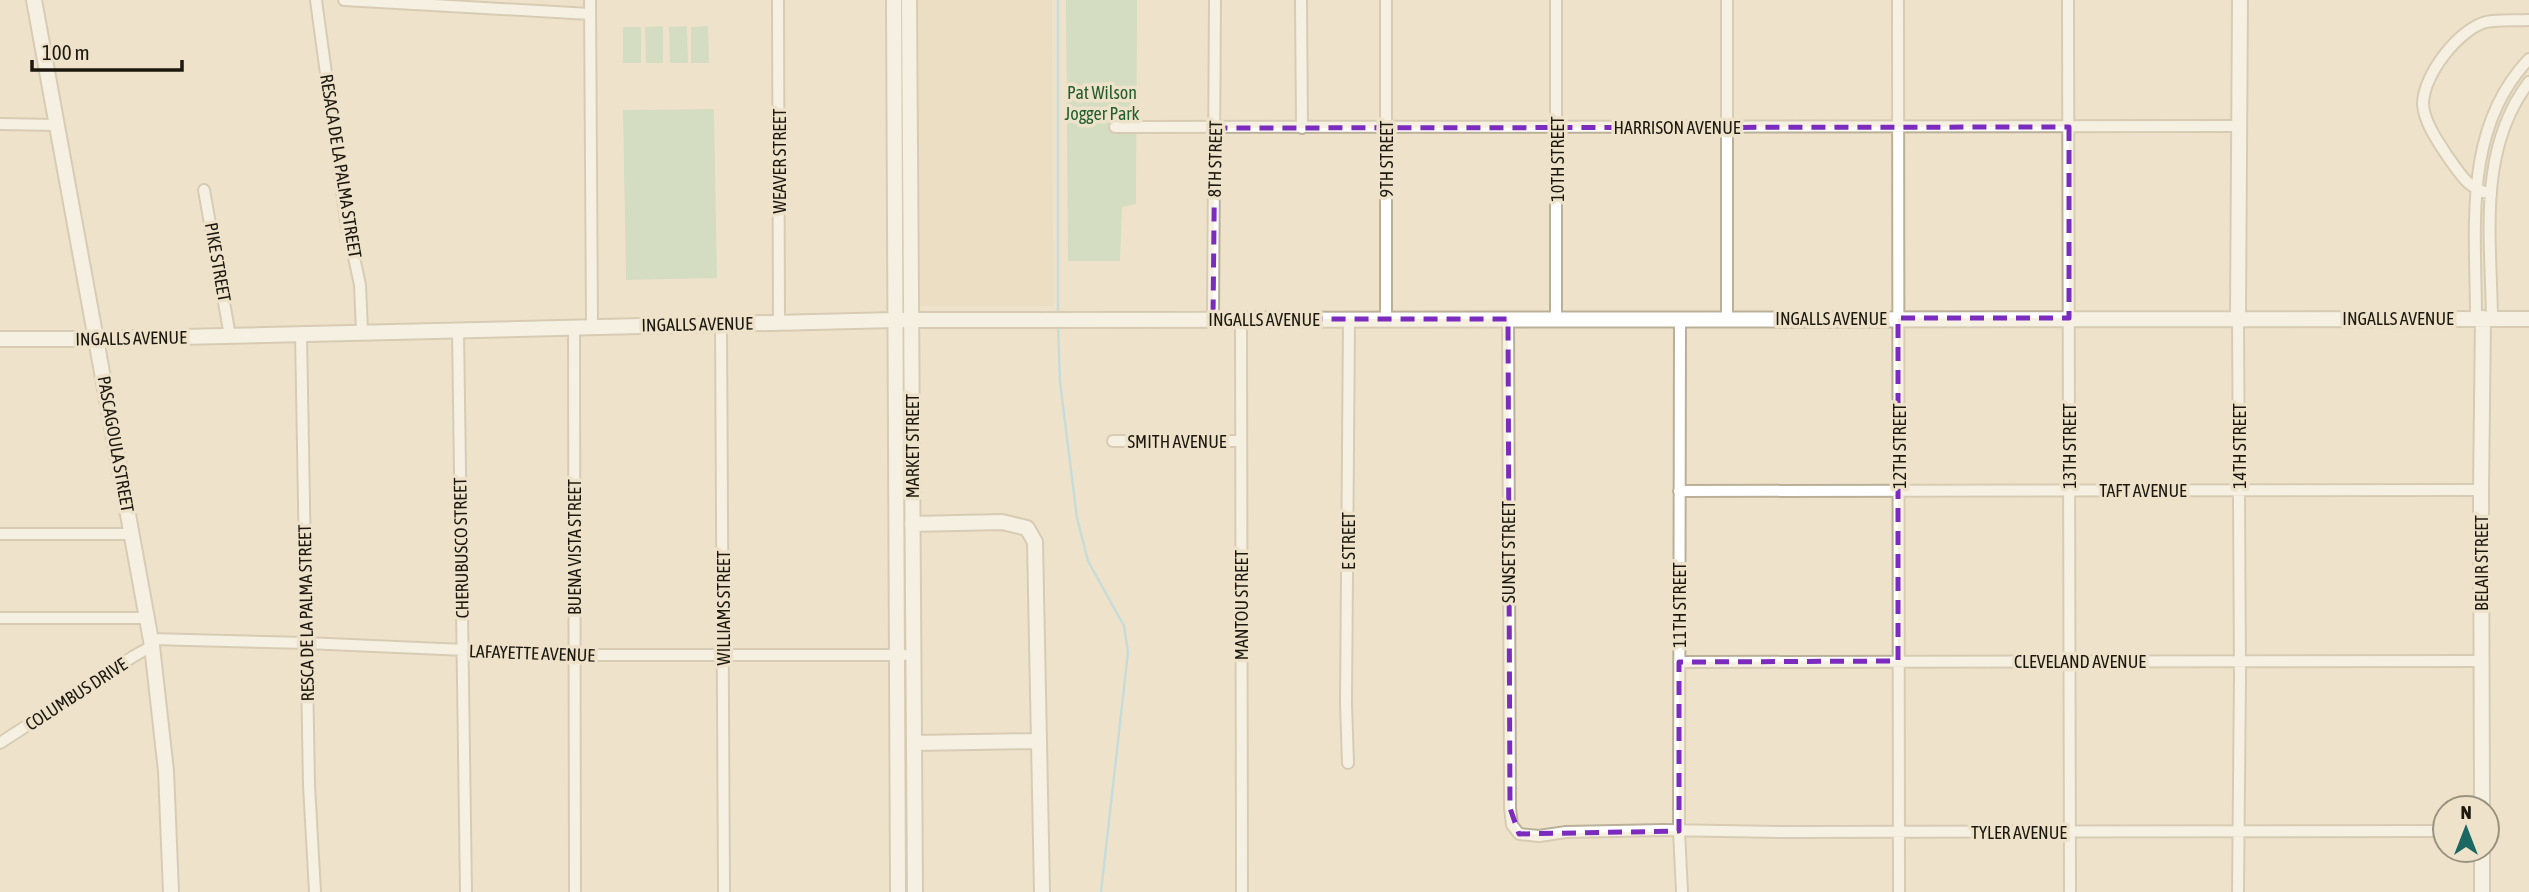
<svg xmlns="http://www.w3.org/2000/svg" width="2529" height="892" viewBox="0 0 2529 892" font-family="'Asap Condensed',sans-serif">
	<style>
		.built { fill: #e6d8b8 }
		.green { fill: #b3d4b5 }
		.lines { fill: none; stroke-linecap: round; stroke-linejoin: round }
		.stream { stroke: #97d2eb; stroke-width: 2.5 }
		.street-casing { stroke: #bab098; stroke-width: 14 }
		.secondary-casing { stroke: #bab098; stroke-width: 18 }
		.street { stroke: #fff; stroke-width: 10 }
		.secondary { stroke: #fff; stroke-width: 14 }
		.marked { fill: none; stroke: #7b2cbf; stroke-width: 5; stroke-dasharray: 14 9; stroke-linejoin: round }
		.labels { text-anchor: middle; dominant-baseline: central; stroke-width: 7; stroke-linejoin: round; paint-order: stroke }
		.park-label { font-size: 18px; fill: #225e2d; stroke: #eee3ca }
		.street-label { font-size: 18px; fill: #1c180f; stroke: #eee3ca }
	</style>
	<rect width="100%" height="100%" fill="#eee3ca"/>
	<!-- built -->
	<path class="built" d="M916,0h136l1,306h-134z"/>
	<!-- green -->
	<path class="green" d="M1066,0h71l-1,204 -14,3 -2,54h-52z
		M663,26v37h-17l-1,-36z
		M687,26l1,37h-18l-1,-36z
		M708,26l1,37h-18v-36z
		M623,27h18v36h-18z
		M714,109l3,169 -91,2 -3,-170z"/>
	<g class="lines">
		<!-- stream -->
		<path class="stream" d="M1058,0v315
			M1058,325l2,57 17,136 11,43 36,65 4,26 -27,240"/>
		<!-- street casing -->
		<g class="street-casing">
			<path id="street" d="M316,0l30,220 14,65 2,47
				M344,0l246,14
				M590,0l2,327
				M778,0l1,322
				M1301,0l1,128
				M1898,0l1,892
				M2068,0l2,892
				M0,124l57,1
				M1115,127l1125,-1
				M204,190l26,146
				M2491,194c-24,-6 -29,-18 -43,-37 -10,-15 -24,-35 -25,-53 0,-29 36,-75 63,-82 14,-3 29,-1 43,-2
				M2238,317l2,359 -2,216
				M1680,318l-1,513 3,61
				M1727,318v-318
				M2476,318c0,-89 -14,-189 53,-259
				M2492,318c-1,-80 -15,-168 37,-236
				M1213,319l2,-319
				M1241,319l1,573
				M1386,319v-319
				M1508,319l2,489 2,17 7,9 20,2 27,-4 98,-2 119,2 662,-1
				M1556,319v-319
				M721,324l3,568
				M574,327l1,565
				M458,330l8,562
				M301,334l8,451 6,107
				M1113,441h128
				M1679,491l802,-1
				M0,534h132
				M0,618h148
				M151,639l155,4 269,12h329
				M1679,662l802,-1
				M0,743l134,-87 18,-10
				M1348,763l-2,-60 3,-384"/>
		</g>
		<!-- secondary casing -->
		<g class="secondary-casing">
			<path id="secondary" d="M34,0l118,646 14,125 5,121
				M894,0l4,892
				M909,0l6,892
				M2238,317l2,-317
				M0,339h97l798,-19 1634,-1
				M912,524l90,-2 25,6 8,14 7,350
				M914,743l125,-2
				M2482,808l-1,-318 2,-172
				M2482,850v42"/>
		</g>
		<!-- street -->
		<use href="#street" class="street"/>
		<!-- secondary -->
		<use href="#secondary" class="secondary"/>
	</g>
	<!-- marked area -->
	<path d="M0 0H2529V892H0ZM2069,127v191h-171v343l-219,1v169l-160,3 -9,-26 -2,-489h-295l2,-191z" fill="#eee3ca" fill-opacity=".55" fill-rule="evenodd"/>
	<path class="marked" d="M2069,127v191h-171v343l-219,1v169l-160,3 -9,-26 -2,-489h-295l2,-191z"/>
	<g class="labels">
		<!-- park labels -->
		<g class="park-label">
			<text x="1102" y="92">Pat Wilson<tspan x="1102" dy="21">Jogger Park</tspan></text>
		</g>
		<!-- street labels -->
		<g class="street-label">
			<text x="1677" y="127">HARRISON AVENUE</text>
			<text transform="translate(1215 159) rotate(-89)">8TH STREET</text>
			<text transform="translate(1386 159) rotate(-90)">9TH STREET</text>
			<text transform="translate(1557 159) rotate(-90)">10TH STREET</text>
			<text transform="translate(779 161) rotate(-90)">WEAVER STREET</text>
			<text transform="translate(341 166) rotate(81)">RESACA DE LA PALMA STREET</text>
			<text transform="translate(218 262) rotate(80)">PIKE STREET</text>
			<text x="1831" y="318">INGALLS AVENUE</text>
			<text x="2398" y="318">INGALLS AVENUE</text>
			<text x="1264" y="319">INGALLS AVENUE</text>
			<text transform="translate(697 324) rotate(-1)">INGALLS AVENUE</text>
			<text transform="translate(131 338) rotate(-1)">INGALLS AVENUE</text>
			<text x="1177" y="441">SMITH AVENUE</text>
			<text transform="translate(116 444) rotate(80)">PASCAGOULA STREET</text>
			<text transform="translate(912 446) rotate(-90)">MARKET STREET</text>
			<text transform="translate(1899 446) rotate(-90)">12TH STREET</text>
			<text transform="translate(2069 446) rotate(-90)">13TH STREET</text>
			<text transform="translate(2239 446) rotate(-90)">14TH STREET</text>
			<text x="2143" y="490">TAFT AVENUE</text>
			<text transform="translate(1348 541) rotate(-90)">E STREET</text>
			<text transform="translate(574 547) rotate(-90)">BUENA VISTA STREET</text>
			<text transform="translate(461 548) rotate(-91)">CHERUBUSCO STREET</text>
			<text transform="translate(1508 552) rotate(-90)">SUNSET STREET</text>
			<text transform="translate(2481 563) rotate(-90)">BELAIR STREET</text>
			<text transform="translate(1241 605) rotate(-90)">MANTOU STREET</text>
			<text transform="translate(1679 605) rotate(-90)">11TH STREET</text>
			<text transform="translate(723 608) rotate(-90)">WILLIAMS STREET</text>
			<text transform="translate(306 613) rotate(-91)">RESCA DE LA PALMA STREET</text>
			<text transform="translate(532 653) rotate(2)">LAFAYETTE AVENUE</text>
			<text x="2080" y="661">CLEVELAND AVENUE</text>
			<text transform="translate(76 694) rotate(-33)">COLUMBUS DRIVE</text>
			<text x="2019" y="832">TYLER AVENUE</text>
		</g>
	</g>
	<!-- north arrow -->
	<g transform="translate(2466 829)"><circle r="33" fill="#eee3ca" stroke="#9a927f" stroke-width="2"/>
	<path d="M0-5L12 26L0 18L-12 26Z" fill="#1b6762"/>
	<text y="-10" font-size="19" font-weight="bold" text-anchor="middle" fill="#1c180f">N</text>
	</g>
	<!-- scale -->
	<path d="M32 60v10h150v-10" fill="none" stroke="#1c180f" stroke-width="3.5"/>
	<text x="42" y="60" font-size="21" fill="#1c180f" stroke="#eee3ca" stroke-width="5" paint-order="stroke">100 m</text>
</svg>
